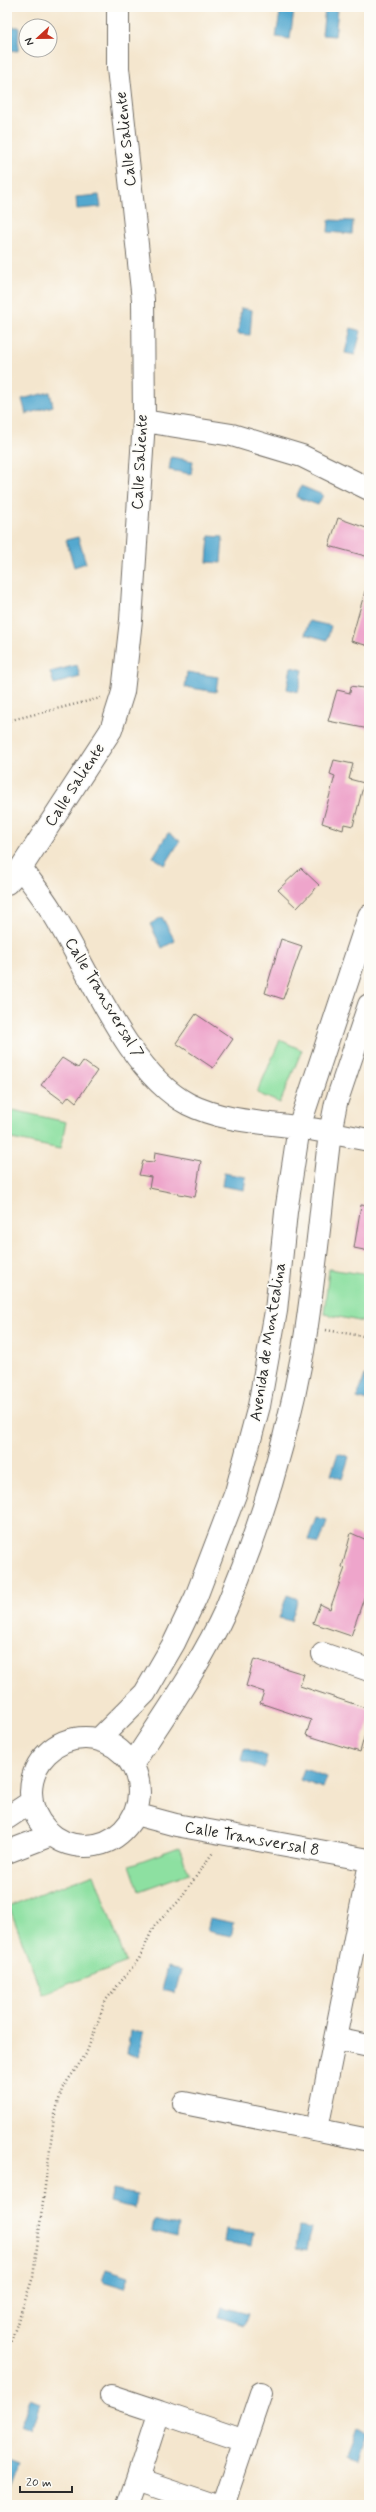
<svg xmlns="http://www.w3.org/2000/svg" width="376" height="2512" viewBox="0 0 376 2512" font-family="Mynerve,sans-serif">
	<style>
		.green { fill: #8de0a1; stroke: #5c8666 }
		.water { fill: #53a8cf; stroke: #3f6a7d }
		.building { fill: #eea5cb }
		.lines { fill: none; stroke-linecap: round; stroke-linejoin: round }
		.minor-casing { stroke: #716c64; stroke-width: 24 }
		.path { stroke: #716c64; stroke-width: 2.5; stroke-dasharray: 1 3; stroke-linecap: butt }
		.minor { stroke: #fff; stroke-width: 22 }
		.labels { text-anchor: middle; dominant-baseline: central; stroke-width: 3.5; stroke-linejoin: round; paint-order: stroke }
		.street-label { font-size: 16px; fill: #2b2b2b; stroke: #fdfcf7 }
	</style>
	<rect width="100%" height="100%" fill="#fdfcf7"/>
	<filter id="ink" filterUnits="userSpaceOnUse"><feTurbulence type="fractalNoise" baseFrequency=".025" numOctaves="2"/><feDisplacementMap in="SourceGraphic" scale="8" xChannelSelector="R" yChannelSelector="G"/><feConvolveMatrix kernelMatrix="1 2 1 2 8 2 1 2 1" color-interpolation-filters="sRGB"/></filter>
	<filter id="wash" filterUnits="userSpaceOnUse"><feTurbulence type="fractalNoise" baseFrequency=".012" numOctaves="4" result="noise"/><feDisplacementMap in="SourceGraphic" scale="16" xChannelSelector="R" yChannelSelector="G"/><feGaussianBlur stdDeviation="0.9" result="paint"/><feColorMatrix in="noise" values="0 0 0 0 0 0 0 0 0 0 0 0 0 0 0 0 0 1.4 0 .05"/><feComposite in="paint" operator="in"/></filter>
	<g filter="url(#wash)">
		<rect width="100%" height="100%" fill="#f4e6ce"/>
		<!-- green -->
		<path class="green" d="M280,1040l22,10 -22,53 -23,-10z
			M13,1110l53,12 -6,27 -53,-11z
			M329,1269l40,6v48l-45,-9z
			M179,1847l10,26 -50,18 -9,-26z
			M94,1874l32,88 -84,32 -33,-88z"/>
		<!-- water -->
		<path class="water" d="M281,7l13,3 -4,29 -14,-2z
			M325,9l13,1 -3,26 -13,-1z
			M7,27h12l-1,24 -11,-1z
			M99,195l2,12 -24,2 -1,-12z
			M329,220l24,1 -1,13 -24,-2z
			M241,308l11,2 -2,25 -12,-1z
			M351,328l10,3 -6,24 -10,-2z
			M50,392l3,14 -27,8 -4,-15z
			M171,457l22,4 -2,13 -22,-4z
			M301,486l22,9 -5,10 -22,-8z
			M209,536l14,1 -2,26 -14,-1z
			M78,537l8,26 -12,4 -8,-27z
			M309,621l22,5 -4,14 -22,-6z
			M77,665l3,12 -26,7 -4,-12z
			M291,667l12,3 -5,22 -11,-3z
			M187,672l31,5 -2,15 -31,-5z
			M168,833l12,8 -15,24 -12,-8z
			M162,917l13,24 -13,7 -12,-24z
			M224,1173l22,4 -2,13 -22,-4z
			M365,1375l4,2 -1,24 -11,-3z
			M338,1453l11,4 -7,22 -11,-4z
			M316,1518l11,3 -8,23 -11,-4z
			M287,1595l11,4 -7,22 -12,-3z
			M244,1748l23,8 -3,12 -23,-8z
			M304,1769l23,8 -4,11 -23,-8z
			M210,1918l24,5 -3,13 -24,-5z
			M168,1967l13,3 -6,23 -13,-3z
			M130,2031l13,2 -4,23 -12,-2z
			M113,2190l24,5 -2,13 -25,-6z
			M154,2220l25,6 -2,11 -25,-6z
			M299,2226l12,2 -4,23 -11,-2z
			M226,2229l27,4 -2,13 -27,-4z
			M106,2269l23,7 -4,12 -23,-7z
			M222,2307l26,7 -4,11 -25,-8z
			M30,2399l10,4 -9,27 -11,-4z
			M356,2429l10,3 -9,27 -11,-4z
			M7,2460l11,4 -9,24 -2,-1z"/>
		<g id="blocks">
			<!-- building -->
			<path class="building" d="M338,518l31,11v28l-40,-11z
				M365,591h4v55l-18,-5z
				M351,686l18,3v40l-41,-8 9,-31 13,3z
				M334,760l19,4 -4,15 15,4 -11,43 -9,-2 -1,6 -21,-7 13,-47 -5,-2z
				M301,868l18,17 -22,23 -19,-18z
				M281,939l21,7 -19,53 -18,-6z
				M196,1014l37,25 -20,29 -37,-25z
				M62,1058l16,10 5,-7 14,10 -21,31 -7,-6 -5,6 -23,-17z
				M155,1152l46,9 -6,36 -46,-9 2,-11 -12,-2 4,-14 11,1z
				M361,1205l8,1v45l-15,-3z
				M351,1533l18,8v42l-18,53 -38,-13 7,-19 10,5 15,-41 -3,-1z
				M254,1659l50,15 -4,12 69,23v11l-9,32 -54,-17 5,-15 -51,-17 4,-11 -18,-6z"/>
		</g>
	</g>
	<g filter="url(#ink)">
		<use href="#blocks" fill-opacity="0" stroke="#716c64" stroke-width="1"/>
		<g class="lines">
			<!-- minor casing -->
			<g class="minor-casing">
				<path id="minor" d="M144,421l88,14 70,21 67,33
					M21,868c10,14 21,27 30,42 37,57 76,162 137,194 34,17 72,18 109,23 24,3 48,9 72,13
					M7,883l14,-15 90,-138 12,-38 8,-72 13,-199 -1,-121 -25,-232v-61
					M323,1654l46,16
					M31 1792a54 54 0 1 1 108 0a54 54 0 1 1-108 0Z
					M99,1739l46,-46 29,-50 22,-46 40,-105 23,-86 17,-95 10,-99 13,-85 70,-211
					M132,1765c33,-51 69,-101 94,-156 35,-83 61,-170 77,-258 12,-72 18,-146 27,-218l6,-30 33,-98
					M135,1814l41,11 193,35
					M7,1818l24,-16
					M7,1852l44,-17
					M335,2039l34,7
					M184,2103l185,37
					M317,2129l52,-261
					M111,2396l48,16
					M128,2505l9,-25
					M211,2505l-74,-25 22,-68 86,29
					M223,2505l38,-112"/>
			</g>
			<!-- path -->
			<path class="path" d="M7,721l94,-23
				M326,1330l43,7
				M7,2353l26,-76 21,-159 8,-29 24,-35 20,-54 33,-41 15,-33 24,-24 36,-51"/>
			<!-- minor -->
			<use href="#minor" class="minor"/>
		</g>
	</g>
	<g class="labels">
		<!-- street labels -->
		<g class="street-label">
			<text transform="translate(126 139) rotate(-96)">Calle Saliente</text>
			<text transform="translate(140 462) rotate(-87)">Calle Saliente</text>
			<text transform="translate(75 785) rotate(-57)">Calle Saliente</text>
			<text transform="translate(104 998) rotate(59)">Calle Transversal 7</text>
			<text transform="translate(268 1342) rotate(-81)">Avenida de Montealina</text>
			<text transform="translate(252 1839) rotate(10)">Calle Transversal 8</text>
		</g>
	</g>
	<!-- margin -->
	<rect width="376" height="2512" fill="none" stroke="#fdfcf7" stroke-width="24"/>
	<!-- north arrow -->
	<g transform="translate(38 38) rotate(248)"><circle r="19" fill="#fdfcf7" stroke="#a9a8a5"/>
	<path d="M0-3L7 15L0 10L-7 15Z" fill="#c8321e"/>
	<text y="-6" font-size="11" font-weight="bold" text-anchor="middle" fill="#2b2b2b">N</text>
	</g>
	<!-- scale -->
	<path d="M20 2486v6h52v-6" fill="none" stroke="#2b2b2b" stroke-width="2"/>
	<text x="26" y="2486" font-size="12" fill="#2b2b2b" stroke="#fdfcf7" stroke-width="3" paint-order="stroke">20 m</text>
</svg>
